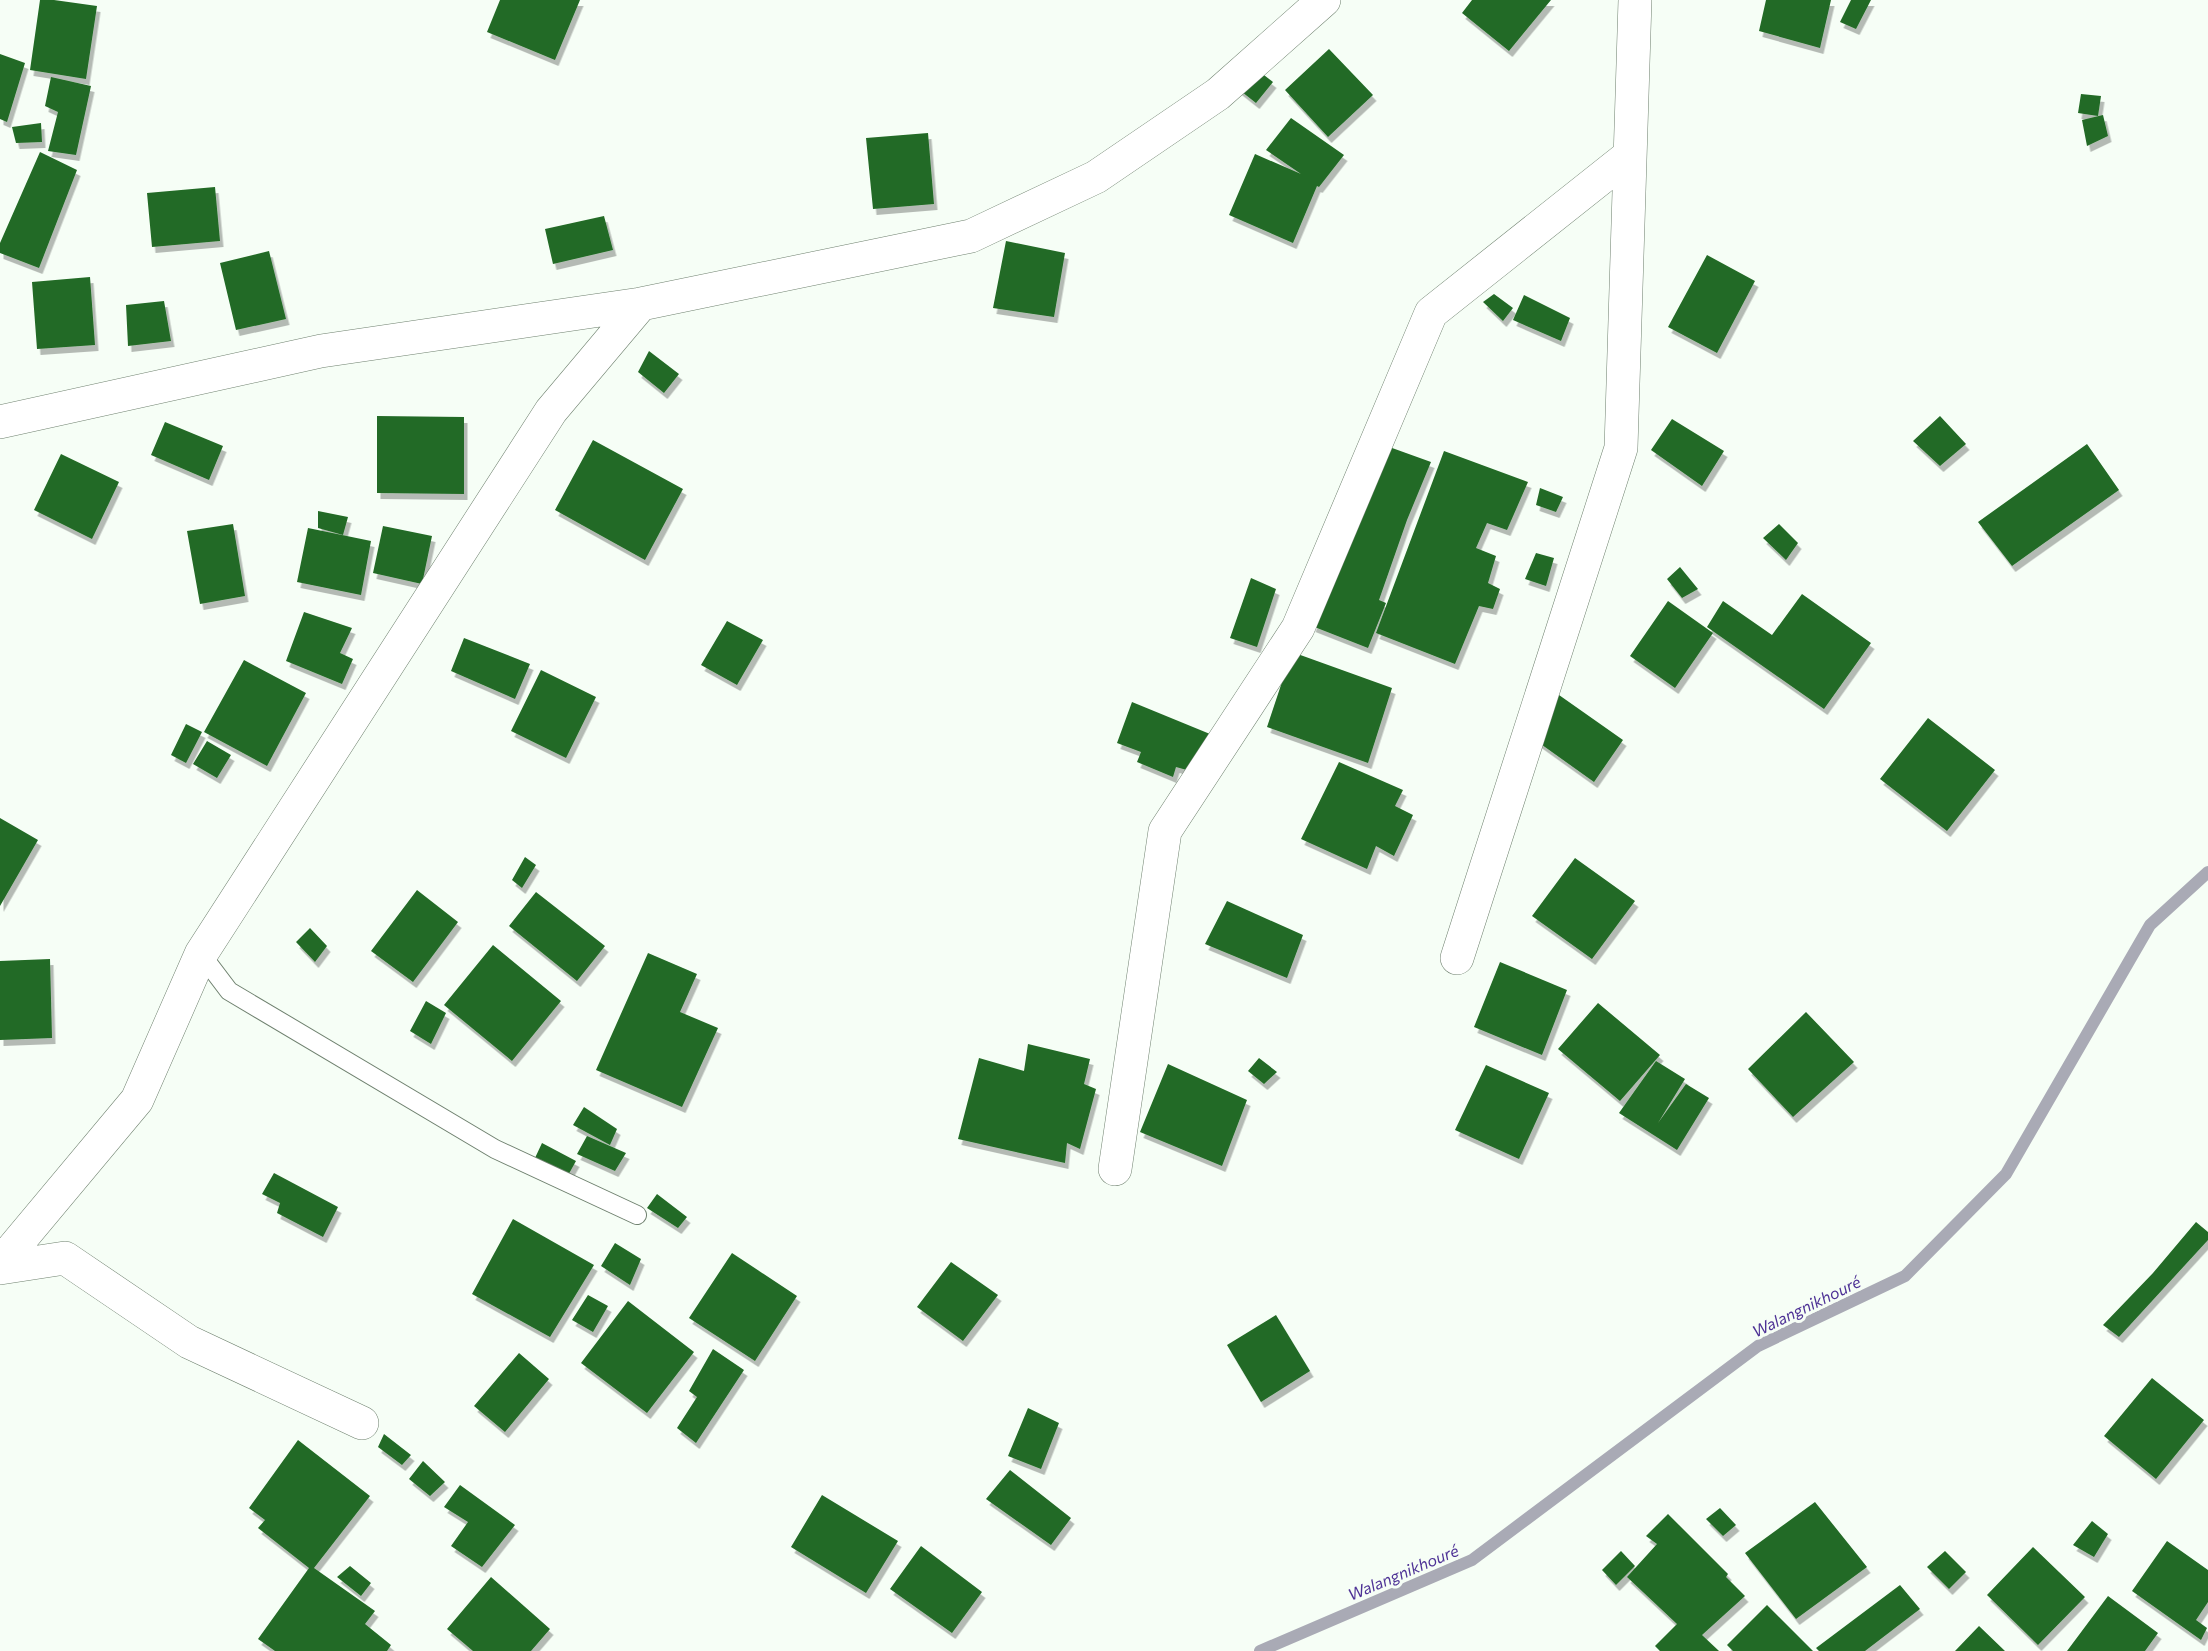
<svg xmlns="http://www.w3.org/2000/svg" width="2208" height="1651" viewBox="0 0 2208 1651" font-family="Commissioner,sans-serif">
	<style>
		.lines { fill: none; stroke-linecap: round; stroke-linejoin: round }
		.stream { stroke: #a9aab5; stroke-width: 12 }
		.building { fill: #226a25; filter: url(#shadow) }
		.service-casing { stroke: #6f816f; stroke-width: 20 }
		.minor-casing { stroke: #6f816f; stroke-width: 34 }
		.service { stroke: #fff; stroke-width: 18 }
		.minor { stroke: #fff; stroke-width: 33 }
		.labels { text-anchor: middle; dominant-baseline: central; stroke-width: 6; stroke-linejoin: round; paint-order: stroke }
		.water-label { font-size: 16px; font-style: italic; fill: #4d3195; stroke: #f6fef6 }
	</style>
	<defs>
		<filter id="shadow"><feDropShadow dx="3.5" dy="6" stdDeviation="0" flood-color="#0004"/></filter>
	</defs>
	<rect width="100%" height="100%" fill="#f6fef6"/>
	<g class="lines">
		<!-- stream -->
		<path class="stream" d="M1260,1651l212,-91 286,-214 147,-70 101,-102 144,-249 58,-53"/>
	</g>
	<!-- building -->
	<path class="building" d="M40,0h14l43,6 -11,73 -56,-9z
		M500,0h80l-25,60 -68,-28z
		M1472,0h79l-42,51 -47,-38z
		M1766,0h65l-11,48 -61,-17z
		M1851,0h20l-15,29 -16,-7z
		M1329,49l44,46 -45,42 -43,-47z
		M0,54l25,9 -18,59 -7,-3z
		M1251,65l22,17 -17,21 -19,-15z
		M51,77l40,9 -15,69 -28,-4 10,-39 -13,-6z
		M2081,94l20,2 -3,20 -20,-3z
		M2103,115l5,21 -21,10 -5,-26z
		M1291,118l53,37 -25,32 -2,-1 -24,57 -64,-28 26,-61 46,20 -35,-24z
		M41,123l1,19 -26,1 -4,-16z
		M928,133l6,71 -61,5 -7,-71z
		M40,152l37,18 -38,98 -39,-15v-10z
		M215,187l5,54 -68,6 -5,-54z
		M604,216l9,34 -60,14 -8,-35z
		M1006,241l59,12 -11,64 -61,-9z
		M269,251l17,68 -50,11 -16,-67z
		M1707,255l48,26 -38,72 -49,-26z
		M90,277l5,68 -58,4 -5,-67z
		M1494,294l19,14 -10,13 -20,-19z
		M1524,295l46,23 -9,23 -48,-21z
		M164,301l7,40 -43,5 -2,-41z
		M649,351l30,23 -15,19 -26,-21z
		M377,416l87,1v77l-87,-1z
		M1940,416l26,28 -26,22 -27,-25z
		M1672,419l52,32 -22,35 -51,-36z
		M165,422l58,24 -14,34 -58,-25z
		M593,440l90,49 -38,71 -90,-50z
		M1381,444l50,18 -24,58 -28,80 7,3 -18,45 -56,-22z
		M2087,444l32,46 -107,76 -34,-44z
		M1444,451l84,31 -21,48 -20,-7 -11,25 20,8 -8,27 12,6 -7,20 -14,-3 -24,58 -79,-31z
		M61,454l58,28 -27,57 -58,-29z
		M1540,488l23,9 -7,15 -20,-7z
		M318,511l30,6 -5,18 -25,-7z
		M233,524l12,72 -45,8 -13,-73z
		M1779,524l19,19 -12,17 -23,-22z
		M383,526l49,10 -10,48 -49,-11z
		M308,528l63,13 -10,54 -64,-13z
		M1536,553l18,5 -8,28 -21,-7z
		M1680,567l18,22 -16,9 -15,-19z
		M1251,578l25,11 -19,58 -27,-9z
		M1802,594l69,49 -47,66 -117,-82 16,-26 49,34z
		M1668,601l45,32 -38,55 -45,-32z
		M304,612l48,16 -12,25 13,6 -11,25 -56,-23z
		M727,621l36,19 -26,45 -36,-20z
		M464,638l66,26 -15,35 -64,-28z
		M1292,652l100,36 -24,75 -101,-36z
		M244,660l62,33 -39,73 -63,-34z
		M541,670l55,27 -30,61 -55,-27z
		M1559,695l64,45 -29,42 -63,-45z
		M1132,702l78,32 -16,38 -18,-5 -3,10 -36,-15 4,-10 -24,-9z
		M1928,718l67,52 -48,61 -67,-52z
		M186,724l16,8 -16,31 -15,-8z
		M207,741l24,14 -14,23 -24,-14z
		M1339,762l64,28 -8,16 18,9 -19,41 -18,-10 -9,23 -66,-30z
		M0,818l38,22 -38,66z
		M525,857l11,8 -14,23 -10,-8z
		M1575,858l60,43 -43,58 -60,-43z
		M417,890l41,32 -45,60 -42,-31z
		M536,892l69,54 -28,35 -68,-55z
		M1227,901l76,34 -16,43 -82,-34z
		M310,928l17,18 -12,16 -19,-20z
		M493,945l68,56 -49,60 -68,-56z
		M648,953l49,21 -17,38 38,16 -36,79 -86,-37z
		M50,959l2,79 -52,2v-79z
		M1500,962l67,28 -25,65 -68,-28z
		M426,1001l20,12 -15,31 -21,-13z
		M1598,1003l62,52 -40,46 -62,-52z
		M1806,1012l48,50 -61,55 -45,-48z
		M1028,1044l62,15 -6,25 12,5 -16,60 -13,-6 -2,20 -107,-24 21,-81 45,13z
		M1259,1058l18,14 -13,12 -16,-13z
		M1656,1061l29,18 -27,44 28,-39 23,14 -32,52 -58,-37z
		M1168,1064l79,36 -25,66 -82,-34z
		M1486,1065l63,28 -30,66 -64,-29z
		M584,1107l33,22 -7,16 -37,-20z
		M587,1136l39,17 -11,18 -38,-17z
		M542,1143l34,18 -10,18 -31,-21z
		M274,1173l64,34 -15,30 -46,-24 3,-10 -18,-9z
		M657,1194l30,23 -9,11 -31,-20z
		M513,1219l81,46 -44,72 -78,-43z
		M2196,1222l12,10v8l-89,97 -16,-12 50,-52z
		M615,1243l26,16 -11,26 -29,-19z
		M732,1253l65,43 -42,65 -66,-43z
		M951,1262l47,33 -35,46 -46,-34z
		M588,1295l20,11 -15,26 -21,-12z
		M628,1301l66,51 -47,61 -66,-50z
		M1276,1315l34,56 -49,31 -34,-57z
		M713,1349l31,21 -48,73 -19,-15 20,-31 -8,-6z
		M519,1353l30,26 -44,53 -31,-26z
		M2152,1378l52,42 -48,59 -52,-43z
		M1028,1408l31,15 -18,46 -33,-13z
		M384,1434l27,21 -9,10 -24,-18z
		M298,1440l72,56 -56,72 61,43 -10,13 26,21 -4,6h-112l-17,-12 51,-71 -51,-40 7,-8 -16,-12z
		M423,1461l22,21 -15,14 -21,-17z
		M1010,1470l61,48 -20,27 -65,-46z
		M460,1485l55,40 -33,42 -31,-21 17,-24 -24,-15z
		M822,1495l76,46 -32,52 -75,-46z
		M1815,1502l52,65 -71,52 -51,-66z
		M1720,1508l16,17 -13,11 -17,-17z
		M1668,1514l60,60 -2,3 19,19 -43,39 17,16h-59l-5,-5 22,-22 -50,-47 30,-33 -11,-8z
		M2092,1521l16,13 -14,23 -21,-12z
		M2167,1541l41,29v32l-12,18 11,8 -6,12 -69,-49z
		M921,1546l61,46 -30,41 -62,-44z
		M2033,1547l52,50 -47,48 -51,-50z
		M1621,1551l14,15 -19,19 -14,-15z
		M1945,1551l21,21 -17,17 -22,-22z
		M350,1566l21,17 -10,13 -24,-19z
		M491,1577l59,52 -19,22h-58l-26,-22z
		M1900,1585l20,24 -55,42h-46l-3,-3z
		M2108,1596l50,37 -13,18h-78z
		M1767,1605l46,46h-80l-6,-6z
		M1979,1626l26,25h-50z"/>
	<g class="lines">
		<!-- service casing -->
		<g class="service-casing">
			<path id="service" d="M201,954l28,37 266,158 142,66"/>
		</g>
		<!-- minor casing -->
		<g class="minor-casing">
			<path id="minor" d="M0,422l321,-71 320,-47 330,-68 125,-59 122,-83 106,-94
				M1457,958l164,-510 14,-448
				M1115,1169l50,-338 133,-203 133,-315 199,-158
				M0,1264l137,-164 64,-146 350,-543 90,-107
				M0,1268l65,-10 124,84 173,81"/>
		</g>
		<!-- service -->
		<use href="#service" class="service"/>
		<!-- minor -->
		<use href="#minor" class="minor"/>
	</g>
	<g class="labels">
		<!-- water labels -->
		<g class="water-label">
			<text transform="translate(1806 1306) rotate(-26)">Walangnikhouré</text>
			<text transform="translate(1403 1572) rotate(-23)">Walangnikhouré</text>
		</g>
	</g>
</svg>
